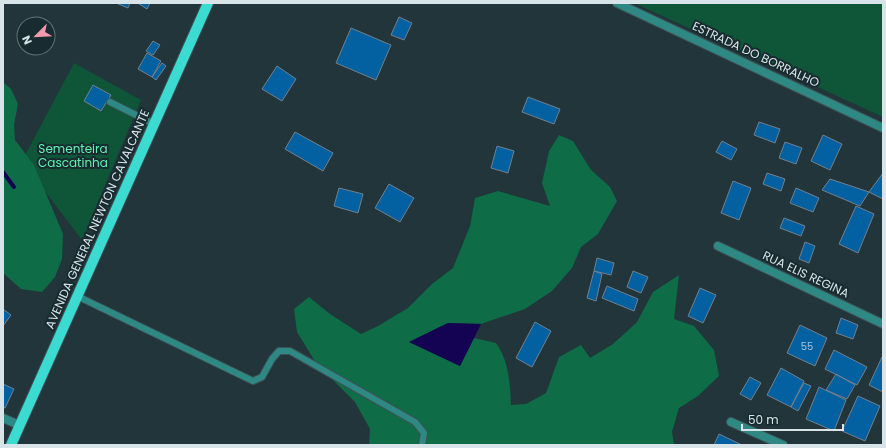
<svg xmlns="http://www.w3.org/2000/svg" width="886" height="448" viewBox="0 0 886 448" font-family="Poppins,sans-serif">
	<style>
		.green { fill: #0f5538 }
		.forest { fill: #0e6c47 }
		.water { fill: #130352 }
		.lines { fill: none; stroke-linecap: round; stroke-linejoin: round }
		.stream { stroke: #130352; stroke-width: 4 }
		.building { fill: #0461a1; stroke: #72808e }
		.service-casing { stroke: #3e5156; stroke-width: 8 }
		.minor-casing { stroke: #3e5156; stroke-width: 10 }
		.primary-casing { stroke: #3e5156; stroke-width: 12 }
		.service { stroke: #2e8984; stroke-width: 6 }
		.minor { stroke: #2e8984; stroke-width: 8 }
		.primary { stroke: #3cdbd2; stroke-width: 10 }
		.labels { text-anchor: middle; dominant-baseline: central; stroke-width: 4; stroke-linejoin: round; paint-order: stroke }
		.number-label { font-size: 10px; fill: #a3c3d6 }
		.street-label { font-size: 12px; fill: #d8e4e8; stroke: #172b30 }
		.park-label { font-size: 12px; fill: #61f2af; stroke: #172b30 }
	</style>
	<rect width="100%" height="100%" fill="#21353a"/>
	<!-- green -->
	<path class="green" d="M634,3h249v114z
		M74,63l67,37 -59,140 -60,-79z"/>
	<!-- forest -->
	<path class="forest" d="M3,82l8,7 7,15 -4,21 1,15 19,25 29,69 -1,25 -7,18 -13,15 -21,-3 -18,-16z
		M559,135l14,6 18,29 19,17 7,14 -19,33 -17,13 -9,21 -20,23 -27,18 -44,15 -33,-1 -39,19 51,24 14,-28 22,5c13,18 14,40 15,62l15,-1 20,-11 13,-36 22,-12 9,13 23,-14 24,-22 16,-30 26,-17 -5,44 20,7 20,24 5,26 -21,20 -19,12 -7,24 2,13h-305l1,-16 -15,-27 -39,-39 -19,-31 -3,-23 15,-12 21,17 31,20 17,-8 30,-18 24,-24 21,-16 17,-42 5,-28 23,-7 52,15 -8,-23 7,-32z"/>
	<!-- water -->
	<path class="water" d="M448,323l33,1 -21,42 -51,-24z"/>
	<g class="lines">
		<!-- stream -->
		<path class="stream" d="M3,172l11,15"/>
	</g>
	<!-- building -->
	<path class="building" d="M116,3h14l-2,5z
		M139,3h11l-3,6 -8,-5z
		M399,17l13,6 -8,17 -13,-5z
		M351,28l40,17 -15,35 -40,-17z
		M153,41l7,4 -7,10 -7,-4z
		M147,53l14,8 -9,16 -14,-8z
		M162,63l4,3 -10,14 -4,-3z
		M277,66l19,13 -14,22 -20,-12z
		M93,85l18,10 -10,16 -17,-10z
		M528,97l32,12 -6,15 -32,-12z
		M759,122l21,7 -5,14 -21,-8z
		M295,132l38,21 -10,18 -38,-22z
		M823,135l19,9 -12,26 -19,-9z
		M722,141l15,8 -6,11 -15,-8z
		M785,142l17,6 -6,16 -17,-6z
		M497,146l17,5 -6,22 -17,-5z
		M767,173l18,6 -4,12 -18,-7z
		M883,173v26l-14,-7z
		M830,179l39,13 -9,14 -38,-16z
		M733,181l18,7 -12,32 -18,-7z
		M389,184l25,14 -14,24 -25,-14z
		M339,188l24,6 -5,19 -24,-7z
		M796,188l23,10 -6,14 -23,-9z
		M856,206l18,8 -16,39 -19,-9z
		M784,218l21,8 -4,10 -21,-8z
		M805,242l10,4 -6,17 -10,-4z
		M597,258l17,5 -3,12 -17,-4z
		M594,271l8,3 -6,27 -9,-3z
		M633,271l15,6 -7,16 -14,-6z
		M607,286l31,13 -4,12 -32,-13z
		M700,288l16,7 -13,28 -15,-7z
		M3,309l8,6 -8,11z
		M841,318l17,7 -5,14 -17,-6z
		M535,322l16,9 -19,36 -16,-9z
		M800,325l27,13 -12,28 -28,-13z
		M834,350l33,17 -10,18 -32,-16z
		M882,357l1,1v34l-14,-7z
		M781,368l23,13 -13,26 -24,-12z
		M836,374l19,11 -8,14 -21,-9z
		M750,377l11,6 -10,17 -11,-6z
		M804,383l7,3 -13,25 -7,-4z
		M3,384l11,5 -9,19 -2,-1z
		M819,387l27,13 -12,31 -28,-12z
		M858,396l22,10 -15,35 -23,-10z
		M719,434l23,11h-28z"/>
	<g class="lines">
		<!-- service casing -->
		<g class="service-casing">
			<path id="service" d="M110,102l44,22
				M77,296l176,85 9,-4 10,-18 7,-8h11l125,71 9,11 -2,12"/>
		</g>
		<!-- minor casing -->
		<g class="minor-casing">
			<path id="minor" d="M617,3l266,125
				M718,246l165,78
				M3,418l16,7
				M731,422l52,23"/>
		</g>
		<!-- primary casing -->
		<g class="primary-casing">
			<path id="primary" d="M11,445l197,-442"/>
		</g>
		<!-- service -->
		<use href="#service" class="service"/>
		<!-- minor -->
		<use href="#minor" class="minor"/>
		<!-- primary -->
		<use href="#primary" class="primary"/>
	</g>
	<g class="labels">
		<!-- number labels -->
		<g class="number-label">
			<text x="807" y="346">55</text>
		</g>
		<!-- street labels -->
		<g class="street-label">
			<text transform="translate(756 54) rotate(25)">ESTRADA DO BORRALHO</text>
			<text transform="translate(97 219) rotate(-66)">AVENIDA GENERAL NEWTON CAVALCANTE</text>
			<text transform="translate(806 274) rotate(25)">RUA ELIS REGINA</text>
		</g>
		<!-- park labels -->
		<g class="park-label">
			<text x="73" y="148">Sementeira<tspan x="73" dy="14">Cascatinha</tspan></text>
		</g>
	</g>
	<!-- border -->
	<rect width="886" height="448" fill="none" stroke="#d8e4e8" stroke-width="8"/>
	<!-- north arrow -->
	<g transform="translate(36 36) rotate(246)"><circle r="19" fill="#172b30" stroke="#64757a"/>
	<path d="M0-3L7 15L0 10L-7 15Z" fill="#f29aad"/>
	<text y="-6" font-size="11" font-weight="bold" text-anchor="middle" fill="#d8e4e8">N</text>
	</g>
	<!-- scale -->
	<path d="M742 424v6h101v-6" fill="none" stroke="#d8e4e8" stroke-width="2"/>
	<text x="748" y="424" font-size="12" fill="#d8e4e8" stroke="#172b30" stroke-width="3" paint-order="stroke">50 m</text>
</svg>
